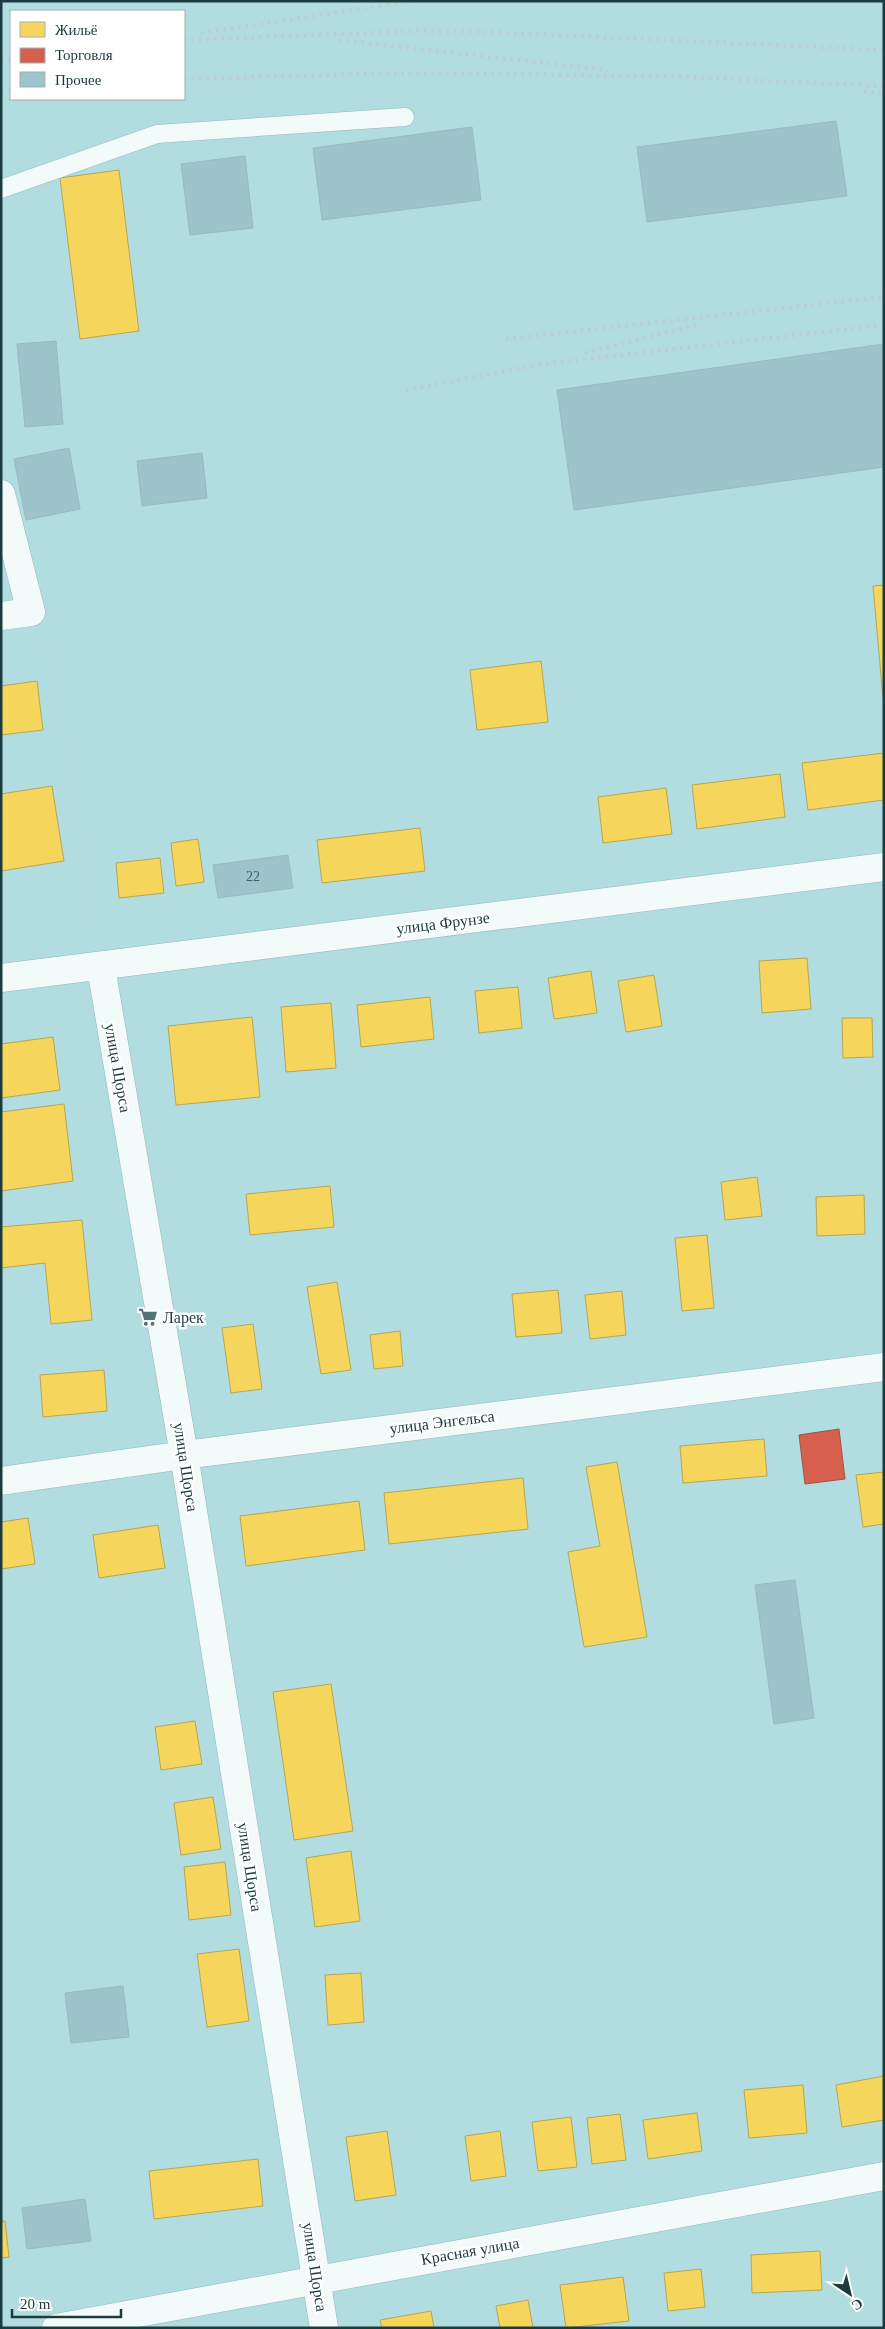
<svg xmlns="http://www.w3.org/2000/svg" width="885" height="2329" viewBox="0 0 885 2329" font-family="Georgia,serif">
	<style>
		.homes { fill: #f6d55c; stroke: #b4a753 }
		.shops { fill: #d6604d; stroke: #9e5549 }
		.building { fill: #9dc3cb; stroke: #98b9bf }
		.lines { fill: none; stroke-linecap: round; stroke-linejoin: round }
		.service-casing { stroke: #97b9bd; stroke-width: 19 }
		.minor-casing { stroke: #97b9bd; stroke-width: 29 }
		.tertiary-casing { stroke: #97b9bd; stroke-width: 29 }
		.path { stroke: #c9d7d8; stroke-width: 3; stroke-dasharray: 1 4; stroke-linecap: butt }
		.service { stroke: #f3fafa; stroke-width: 18 }
		.minor { stroke: #f3fafa; stroke-width: 28 }
		.tertiary { stroke: #f3fafa; stroke-width: 28 }
		.rail { stroke: #bfcdce; stroke-width: 4; stroke-dasharray: 2.5 5; stroke-linecap: butt }
		.labels { text-anchor: middle; dominant-baseline: central; stroke-width: 5; stroke-linejoin: round; paint-order: stroke }
		.number-label { font-size: 14px; fill: #3c5e62 }
		.street-label { font-size: 16px; fill: #1b3c3f; stroke: #fefefe }
		.poi-label { font-size: 16px; fill: #1b3c3f; stroke: #fefefe; text-anchor: start }
	</style>
	<rect width="100%" height="100%" fill="#b1dce0"/>
	<!-- homes -->
	<path class="homes" d="M119,170l20,161 -59,8 -20,-161z
		M884,585v113h-1l-10,-112z
		M541,661l7,61 -71,8 -7,-60z
		M37,681l6,49 -42,5v-49z
		M884,753v47l-76,10 -6,-47z
		M780,774l5,43 -88,12 -5,-44z
		M52,786l12,75 -63,10v-77z
		M666,788l6,46 -69,9 -5,-46z
		M420,828l5,43 -103,12 -5,-43z
		M198,839l6,43 -28,4 -5,-43z
		M160,858l4,35 -45,5 -3,-35z
		M807,958l4,51 -49,4 -3,-52z
		M591,971l6,42 -43,6 -6,-41z
		M654,975l8,51 -36,6 -8,-51z
		M518,987l4,41 -43,5 -4,-42z
		M430,997l4,42 -73,8 -4,-42z
		M331,1003l5,65 -50,4 -5,-65z
		M252,1017l8,80 -84,8 -8,-79z
		M842,1018h30l1,39 -30,1z
		M53,1037l7,53 -59,8v-54z
		M64,1104l9,77 -72,10v-79z
		M757,1177l5,39 -37,4 -4,-38z
		M330,1186l4,41 -84,8 -4,-41z
		M864,1195l1,39 -48,2 -1,-39z
		M82,1220l10,100 -41,4 -6,-61 -44,5v-41z
		M707,1235l7,73 -32,3 -7,-73z
		M337,1282l14,88 -30,4 -14,-87z
		M558,1290l4,43 -46,4 -4,-43z
		M622,1291l4,44 -36,4 -5,-44z
		M253,1324l9,65 -31,4 -9,-65z
		M400,1331l3,35 -29,3 -4,-34z
		M104,1370l3,41 -64,6 -3,-42z
		M764,1439l3,37 -84,7 -3,-37z
		M617,1462l30,175 -63,10 -16,-95 32,-6 -14,-79z
		M884,1472v52l-21,3 -7,-52z
		M523,1478l5,51 -139,15 -5,-51z
		M359,1501l6,49 -119,16 -6,-50z
		M28,1518l7,46 -34,5v-47z
		M158,1525l7,43 -66,10 -6,-43z
		M331,1684l22,147 -59,9 -21,-148z
		M195,1721l7,43 -41,6 -6,-43z
		M213,1797l8,52 -40,6 -7,-52z
		M351,1851l9,70 -45,6 -9,-69z
		M225,1862l6,53 -42,5 -5,-53z
		M239,1949l10,72 -42,6 -10,-73z
		M361,1973l3,49 -36,3 -3,-50z
		M884,2076v44l-42,7 -6,-42z
		M803,2085l4,48 -58,5 -5,-48z
		M697,2113l5,38 -54,8 -5,-39z
		M620,2114l6,46 -34,4 -5,-46z
		M571,2117l6,50 -39,4 -6,-49z
		M387,2131l9,64 -41,6 -9,-64z
		M500,2131l6,45 -35,5 -6,-45z
		M258,2159l5,47 -109,13 -5,-48z
		M5,2221l4,36 -8,1v-36z
		M820,2251l2,39 -70,3 -1,-38z
		M701,2269l4,38 -37,4 -4,-38z
		M623,2277l6,44 -63,7 -6,-43z
		M528,2300l5,28h-33l-4,-22z
		M431,2311l3,17h-52l-2,-8z"/>
	<!-- shops -->
	<path class="shops" d="M839,1429l6,50 -40,5 -6,-49z"/>
	<!-- building -->
	<path class="building" d="M836,121l11,75 -200,26 -10,-75z
		M472,127l9,73 -159,20 -9,-72z
		M245,156l8,72 -63,7 -9,-71z
		M56,341l7,83 -38,3 -8,-83z
		M884,344v123l-310,43 -17,-120z
		M69,448l11,61 -54,11 -12,-61z
		M202,453l5,45 -65,8 -5,-45z
		M288,855l5,33 -75,10 -5,-33z
		M795,1580l19,138 -40,6 -19,-139z
		M123,1986l6,51 -58,6 -6,-50z
		M85,2199l6,42 -64,8 -5,-41z"/>
	<g class="lines">
		<!-- service casing -->
		<g class="service-casing">
			<path id="service" d="M1,189l156,-55 248,-17"/>
		</g>
		<!-- minor casing -->
		<g class="minor-casing">
			<path id="minor" d="M1,494l30,118 -30,4
				M101,967l83,488 140,873
				M1,978l883,-111
				M1,1481l183,-26 700,-88"/>
		</g>
		<!-- tertiary casing -->
		<g class="tertiary-casing">
			<path id="tertiary" d="M56,2328l828,-152"/>
		</g>
		<!-- path -->
		<path class="path" d="M46,639l50,295"/>
		<!-- service -->
		<use href="#service" class="service"/>
		<!-- minor -->
		<use href="#minor" class="minor"/>
		<!-- tertiary -->
		<use href="#tertiary" class="tertiary"/>
		<!-- rail -->
		<path class="rail" d="M201,33l211,-32
			M184,40l233,-9 71,1 396,18
			M339,40l269,30
			M1,61l10,-1
			M184,79l215,-6 266,3 219,10
			M1,90h10
			M864,91l20,3
			M506,339l378,-42
			M585,353l116,-29
			M406,390l137,-26 341,-39"/>
	</g>
	<!-- icons -->
	<defs>
		<g id="supermarket-bare" transform="scale(1.5)"><path d="M-6-5.5h2.5l.6 2H6L4.5 2H-2.5L-4.4-4H-6ZM-1.5 3.2a1.3 1.3 0 1 0 .1 0ZM3 3.2a1.3 1.3 0 1 0 .1 0Z" fill="#507477" stroke="#fefefe" stroke-width="2.5" paint-order="stroke"/></g>
	</defs>
	<g fill-rule="evenodd">
		<use href="#supermarket-bare" x="148" y="1317"/>
	</g>
	<g class="labels">
		<!-- number labels -->
		<g class="number-label">
			<text x="253" y="876">22</text>
		</g>
		<!-- street labels -->
		<g class="street-label">
			<text transform="translate(443 923) rotate(-7)">улица Фрунзе</text>
			<text transform="translate(118 1068) rotate(80)">улица Щорса</text>
			<text transform="translate(442 1422) rotate(-7)">улица Энгельса</text>
			<text transform="translate(186 1467) rotate(81)">улица Щорса</text>
			<text transform="translate(250 1867) rotate(81)">улица Щорса</text>
			<text transform="translate(470 2251) rotate(-10)">Красная улица</text>
			<text transform="translate(315 2267) rotate(81)">улица Щорса</text>
		</g>
		<!-- poi labels -->
		<g class="poi-label">
			<text x="163" y="1317">Ларек</text>
		</g>
	</g>
	<!-- border -->
	<rect width="885" height="2329" fill="none" stroke="#1b3c3f" stroke-width="5"/>
	<!-- legend -->
	<rect x="10" y="10" width="175" height="90" fill="#fefefe" stroke="#a3b0b2"/>
	<rect x="20" y="22" width="25" height="15" fill="#f6d55c" stroke="#a3b0b2"/>
	<text x="55" y="35" font-size="15" fill="#1b3c3f">Жильё</text>
	<rect x="20" y="48" width="25" height="15" fill="#d6604d" stroke="#a3b0b2"/>
	<text x="55" y="60" font-size="15" fill="#1b3c3f">Торговля</text>
	<rect x="20" y="72" width="25" height="15" fill="#9dc3cb" stroke="#a3b0b2"/>
	<text x="55" y="85" font-size="15" fill="#1b3c3f">Прочее</text>
	<!-- north arrow -->
	<g transform="translate(850 2294) rotate(145)" stroke="#fefefe" stroke-width="4" paint-order="stroke">
	<path d="M0-4L9 19L0 12L-9 19Z" fill="#1b3c3f"/>
	<text y="-8" font-size="14" font-weight="bold" text-anchor="middle" fill="#1b3c3f">С</text>
	</g>
	<!-- scale -->
	<path d="M12 2309v8h109v-8" fill="none" stroke="#1b3c3f" stroke-width="2.5"/>
	<text x="20" y="2309" font-size="15" fill="#1b3c3f" stroke="#fefefe" stroke-width="4" paint-order="stroke">20 m</text>
</svg>
